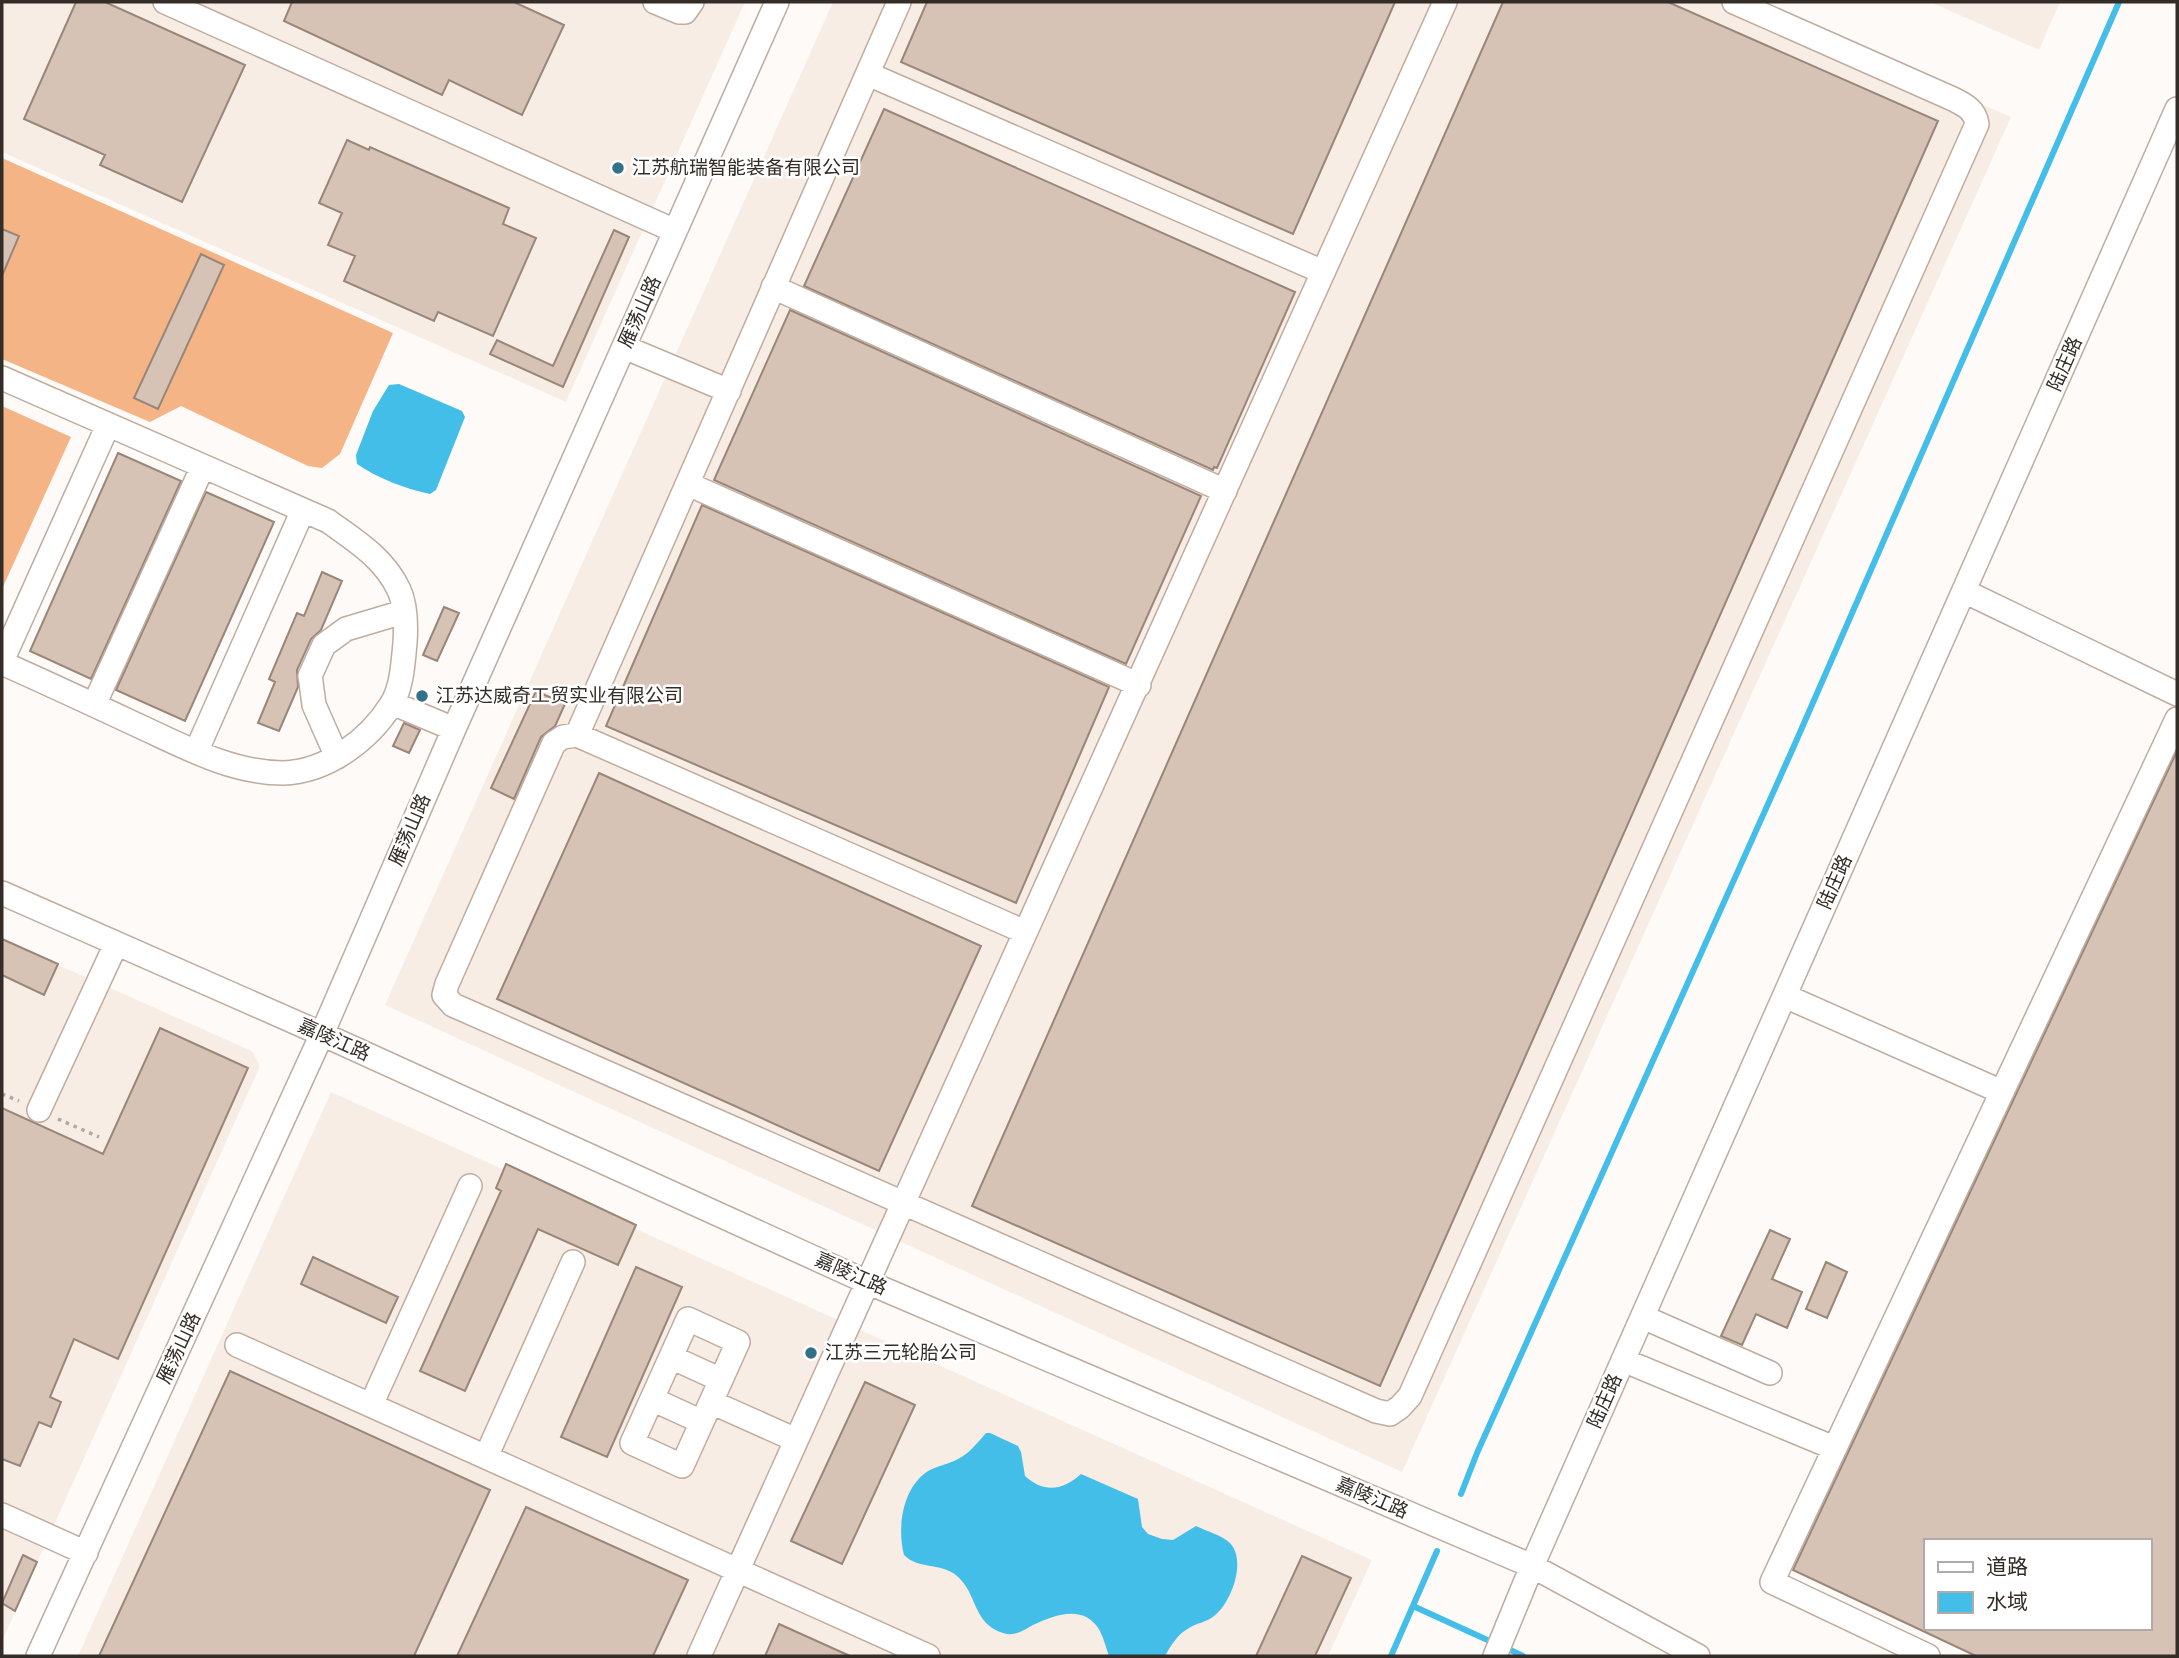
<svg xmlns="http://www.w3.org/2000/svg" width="2179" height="1658" viewBox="0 0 2179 1658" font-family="'Nunito Sans','Noto Sans SC',sans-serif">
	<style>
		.built { fill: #f8ede5 }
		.forest { fill: #f5b485 }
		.water { fill: #43bee8 }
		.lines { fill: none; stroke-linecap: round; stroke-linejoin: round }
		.stream { stroke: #43bee8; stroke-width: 6 }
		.building { fill: #d7c3b6; stroke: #988679; stroke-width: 2; fill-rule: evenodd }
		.minor-casing { stroke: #bfac9f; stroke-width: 26 }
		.path { stroke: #aea9a4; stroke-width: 3.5; stroke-dasharray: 3.5 5; stroke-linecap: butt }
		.minor { stroke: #fff; stroke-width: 23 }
		.poi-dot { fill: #347188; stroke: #fff; stroke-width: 2.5 }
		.labels { text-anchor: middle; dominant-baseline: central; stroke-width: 5; stroke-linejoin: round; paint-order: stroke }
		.poi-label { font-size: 19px; fill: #342d27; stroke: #fff; text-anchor: start }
		.street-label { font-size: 19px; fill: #342d27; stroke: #fff }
	</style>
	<rect width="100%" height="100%" fill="#fefaf7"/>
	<!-- built -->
	<path class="built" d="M2,2h743l-179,400 -564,-250z
		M833,2h917l261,115 -609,1355 -1017,-467z
		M1930,2h130l-21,48z
		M2,940l250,111 8,15 -258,575z
		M331,1092l1041,468 -44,96h-1250z"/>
	<!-- forest -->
	<path class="forest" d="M2,158l391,175 -53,121 -18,14 -14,-2 -127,-60 -31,16 -148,-63z
		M2,406l69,31 -69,152z"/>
	<!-- water -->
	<path class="water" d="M399,384l63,27 3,6 -29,73 -6,4c-24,-5 -53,-16 -73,-30l-1,-9 17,-44 16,-26z
		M986,1433h4l28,13 3,6 4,24c19,17 37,15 56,-2l57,25 4,28 6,7 14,5 11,1 23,-14c10,5 26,9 34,17 17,18 1,60 -16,73 -7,6 -17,7 -25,12 -11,6 -18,17 -24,28h-56c-3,-8 -5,-17 -9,-25 -15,-27 -44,-17 -67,-6 -9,5 -18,12 -30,8 -31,-10 -25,-39 -46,-57 -16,-14 -38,-6 -53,-21 -7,-27 -2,-67 24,-84 9,-5 21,-7 30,-12 11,-5 20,-17 28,-26z"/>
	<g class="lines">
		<!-- stream -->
		<path class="stream" d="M1461,1494l16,-41 317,-707 325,-744
			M1413,1606l81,37
			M1504,1647l19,9
			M1391,1656l46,-105"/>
	</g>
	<!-- building -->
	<path class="building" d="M76,2h29l140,63 -63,137 -82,-37 5,-10 -81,-36z
		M292,2h222l50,23 -42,90 -73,-35 -7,15 -158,-74z
		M927,2h468l-102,232 -392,-172z
		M1503,2h165l270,119 -558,1265 -408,-180z
		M884,109l411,183 -78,176 -3,-1 -1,3 -409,-184z
		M347,140l22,10 1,-3 139,61 -6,16 33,14 -43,98 -55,-24 -4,9 -90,-40 11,-25 -27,-11 14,-32 -23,-10z
		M2,229l17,7 -17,40z
		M614,230l15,7 -66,150 -73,-33 7,-14 56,26z
		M201,254l23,11 -66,144 -24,-11z
		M790,310l411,186 -75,168 -412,-184z
		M118,453l63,28 -90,198 -61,-28z
		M206,492l68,30 -89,199 -69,-31z
		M702,505l407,182 -93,216 -410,-177z
		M322,572l20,9 -21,49 -10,9 -14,31 1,17 -19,44 -21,-8 17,-41 -6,-3 28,-66 7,3z
		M444,607l15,6 -22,48 -14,-6z
		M536,691l29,13 -10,22 -14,11 -27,62 -23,-11z
		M404,723l16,7 -11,23 -16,-7z
		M2177,751v905h-201l-183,-86zM1925,1541h224v87h-224z
		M599,773l382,173 -102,225 -382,-172z
		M2,939l56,25 -14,31 -42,-20z
		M160,1028l88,40 -130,291 -44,-20 -24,58 11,5 -10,25 -12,-5 -19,44 -18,-7v-351l101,46z
		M506,1164l130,61 -18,40 -80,-36 -73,162 -45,-20 81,-180 -5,-3z
		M1770,1230l20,9 -18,40 30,13 -15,36 -31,-14 -14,31 -21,-9z
		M313,1257l85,40 -12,26 -85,-39z
		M1826,1262l21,10 -20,46 -21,-9z
		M636,1267l46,20 -75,170 -46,-20z
		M230,1371l260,119 -76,166h-315z
		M865,1382l50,23 -73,159 -51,-23z
		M526,1507l162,73 -35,76h-196z
		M23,1555l14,7 -22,49 -13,-8z
		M1302,1556l49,22 -36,78h-59z
		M779,1624l71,32h-85z"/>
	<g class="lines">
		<!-- minor casing -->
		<g class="minor-casing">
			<path id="minor" d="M165,2l510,229
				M655,2l24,10h6l7,-10
				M868,74l455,198
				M773,287l452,204
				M624,347l105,44
				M2,378l326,143c28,20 56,37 71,69 7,15 7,38 6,53 -2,20 -3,45 -14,62 -23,36 -65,67 -108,68 -52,0 -100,-27 -146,-48 -45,-21 -90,-42 -135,-62
				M688,484l451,201
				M1964,591l213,103
				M2,661l106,-236
				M392,703l62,26
				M94,705l109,-239
				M577,735l322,-733
				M196,752l107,-242
				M337,757l-23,-52 -3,-23 -1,-6 14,-31 22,-16 57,-17
				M2,893l320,141 545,248 665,284 166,90
				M1025,932l-448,-197 -14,2 -9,6 -107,241 -3,11 9,10 923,406 14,3 10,-7 10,-11 567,-1272c-2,-14 -12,-19 -24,-25l-219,-97
				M1785,996l217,96
				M39,1110l77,-166
				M1643,1317l127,56
				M237,1345l691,311
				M671,1357l50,23
				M1623,1360l211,88
				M652,1399l50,23
				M711,1402l-29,64 -50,-23 56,-124 50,23 -27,60 85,38
				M371,1405l99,-219
				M486,1457l87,-195
				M2,1515l84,38
				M38,1656l284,-622 132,-305 323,-727
				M699,1656l746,-1654
				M1495,1656l37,-90 645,-1457
				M1928,1656l-156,-74 405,-863"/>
		</g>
		<!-- path -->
		<path class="path" d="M2,1094l17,7
			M58,1119l41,18"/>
		<!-- minor -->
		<use href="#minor" class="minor"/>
	</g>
	<!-- markers -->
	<g class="poi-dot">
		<circle cx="618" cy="168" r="7"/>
		<circle cx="422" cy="696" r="7"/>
		<circle cx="811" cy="1353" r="7"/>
	</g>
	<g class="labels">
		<!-- poi labels -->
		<g class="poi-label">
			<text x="632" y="168">江苏航瑞智能装备有限公司</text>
			<text x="436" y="696">江苏达威奇工贸实业有限公司</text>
			<text x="825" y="1353">江苏三元轮胎公司</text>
		</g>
		<!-- street labels -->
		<g class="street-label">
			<text transform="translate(640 312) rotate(-66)">雁荡山路</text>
			<text transform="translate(2065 364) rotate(-66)">陆庄路</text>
			<text transform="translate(410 830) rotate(-67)">雁荡山路</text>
			<text transform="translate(1835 882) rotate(-66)">陆庄路</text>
			<text transform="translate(334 1040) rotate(24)">嘉陵江路</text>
			<text transform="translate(851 1274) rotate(24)">嘉陵江路</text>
			<text transform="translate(179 1348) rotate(-65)">雁荡山路</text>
			<text transform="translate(1605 1401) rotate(-66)">陆庄路</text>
			<text transform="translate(1372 1498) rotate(23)">嘉陵江路</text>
		</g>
	</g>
	<!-- border -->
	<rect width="2179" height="1658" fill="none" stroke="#342d27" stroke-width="7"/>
	<!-- legend -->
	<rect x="1924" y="1539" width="228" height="91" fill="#ffffff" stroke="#aeaba9" stroke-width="2"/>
	<rect x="1938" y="1562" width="35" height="10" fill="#ffffff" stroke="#aeaba9" stroke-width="2"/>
	<text x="1986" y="1574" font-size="21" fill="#342d27">道路</text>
	<rect x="1938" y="1592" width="35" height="21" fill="#43bee8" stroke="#aeaba9" stroke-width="2"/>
	<text x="1986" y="1609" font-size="21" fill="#342d27">水域</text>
</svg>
